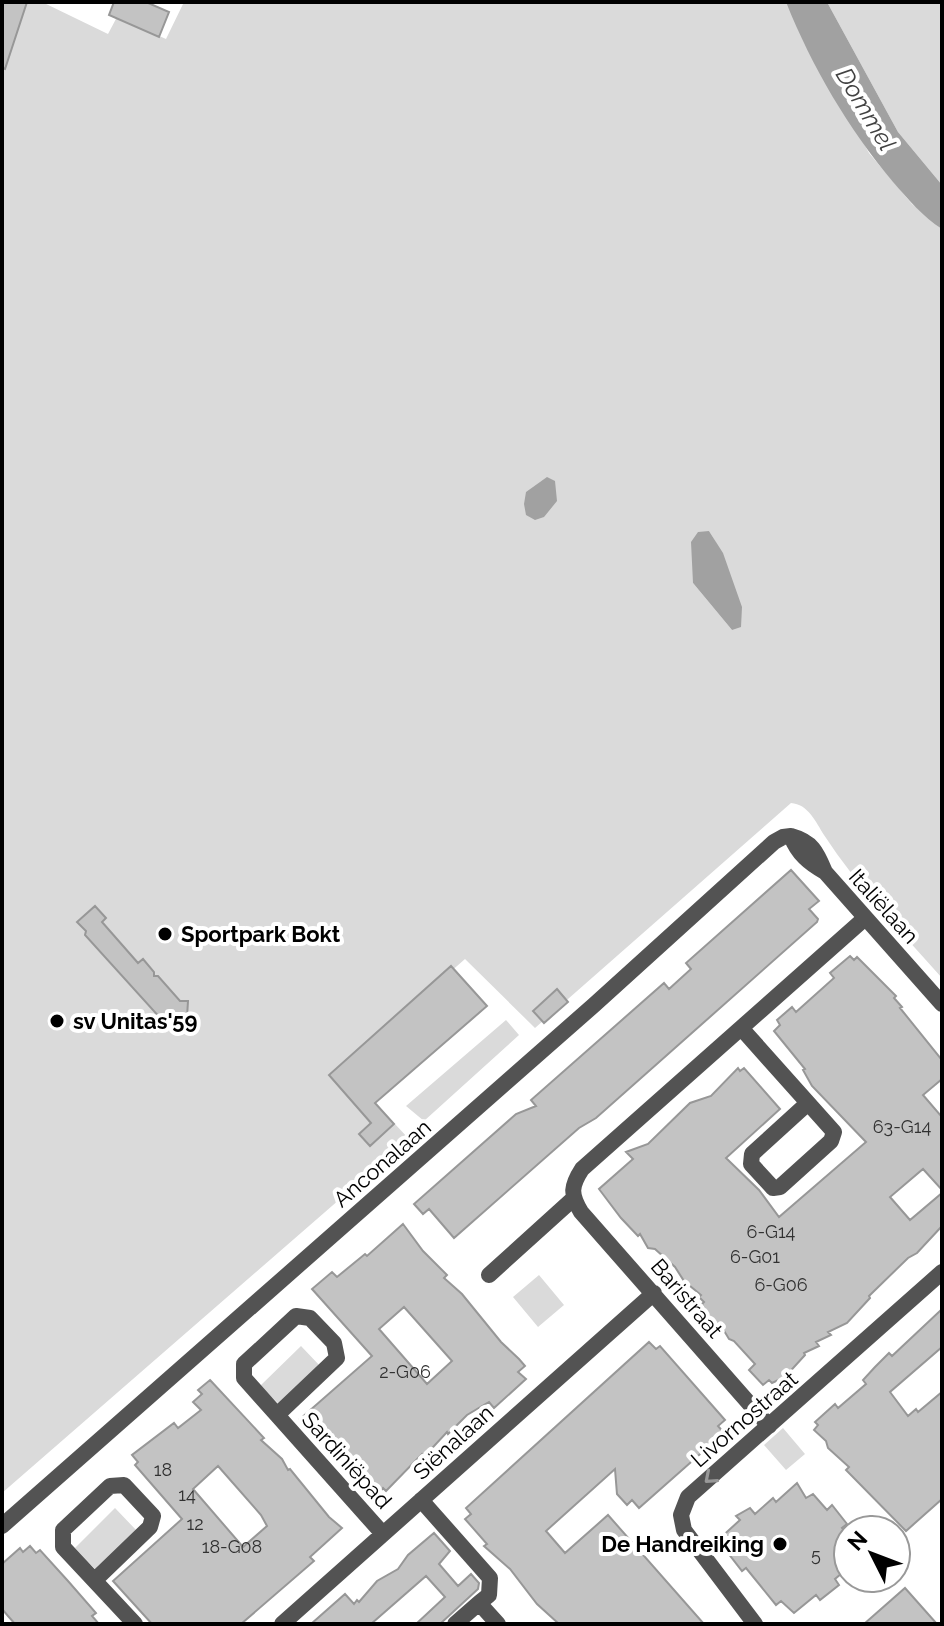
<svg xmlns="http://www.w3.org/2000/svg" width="944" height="1626" viewBox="0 0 944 1626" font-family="Raleway,sans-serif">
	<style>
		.green { fill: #dadada; fill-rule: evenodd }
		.water { fill: #a1a1a1 }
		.building { fill: #c3c3c3; stroke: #979797; stroke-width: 2; fill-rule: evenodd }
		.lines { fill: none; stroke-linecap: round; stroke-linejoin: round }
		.minor { stroke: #535353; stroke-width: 16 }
		.tertiary { stroke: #535353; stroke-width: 16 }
		.oneway { stroke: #989898 }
		.poi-dot { fill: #000; stroke: #fff; stroke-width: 3 }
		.labels { text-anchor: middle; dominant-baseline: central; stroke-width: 8; stroke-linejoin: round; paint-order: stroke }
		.number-label { font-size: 18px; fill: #313131 }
		.street-label { font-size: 22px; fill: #000; stroke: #fff }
		.poi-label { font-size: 22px; font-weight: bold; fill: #000; stroke: #fff; text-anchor: start }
		.water-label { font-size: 24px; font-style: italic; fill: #424242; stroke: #fff }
	</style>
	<rect width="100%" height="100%" fill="#fff"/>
	<!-- green -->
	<path class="green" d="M25,2h17l66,32 9,-17 49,22 18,-37h602l83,151 43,51 30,25v749c-41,-46 -84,-91 -118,-143 -8,-13 -16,-31 -33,-32l-256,225 -70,-69 -132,116 50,57 11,-9 15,16 -407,354v-1435zM709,531c24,37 22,57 23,99l-39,-47z
		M827,2h115v183l-44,-53z
		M506,1020l13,15 -95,86 -18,-15z
		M539,1275l25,30 -26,22 -25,-30z
		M301,1346l20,21 -40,39 -21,-20z
		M783,1428l22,26 -19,16 -22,-25z
		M115,1508l22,23 -41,39 -21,-22z"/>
	<!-- water -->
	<path class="water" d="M786,2h41l71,130 44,53v44c-19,-12 -34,-30 -49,-47 -45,-54 -81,-115 -107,-180z
		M547,477l8,4 2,20 -13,16 -9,3 -9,-5 -2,-11 2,-12z
		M709,531l14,22 19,54 -1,20 -9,3 -39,-47 -2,-41 7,-10z"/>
	<!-- building -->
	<path class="building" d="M2,2h25l-22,67 -3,-1z
		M114,2h32l23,10 -10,25 -50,-22z
		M791,870l28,31 -10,8 9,10 -1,3 -221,196 -17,10 -125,110 -25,-29 -6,5 -9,-10 102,-90 20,-8 -5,-6 133,-117 5,6 22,-20 -5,-6z
		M95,906l11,12 -4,4 36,41 5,-4 11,13v4h4l22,25h8l-1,16 -15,14 -87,-96 1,-4 -9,-9z
		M850,956l4,4 3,-3 39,39 -2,2 8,9 -2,1 42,52v19l-19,16 19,22v73l-19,-21 -33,28 20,23 32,-27v33l-25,27 -9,5 -39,38 1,2 -23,25 -19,9 3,3 -15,7 3,4 -15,7 1,2 -20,22 -13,6 -3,-3 -6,5 -14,-15 6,-6 -21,-23 -5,-2 -9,-15 -2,3 -11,-13 -5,-10 2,-2 -5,-5 2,-2 -17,-14 -9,-14 -20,-18 -7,-1 -8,-14 -2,2 -17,-18 -22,-29 34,-30 -7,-7 22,-8 42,-41 21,-7 27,-28 2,3 4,-3 36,41 -54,49 33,32 20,27 87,-75 -54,-56 -9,-16 2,-1 -31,-38 6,-6 -3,-5 15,-13 4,5 38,-34 -4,-5z
		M451,966l36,40 -112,97 19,21 -24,22 -11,-12 12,-11 -42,-48z
		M557,989l11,13 -24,21 -11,-12z
		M403,1224l20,27 24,24 -3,3 18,16 39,48 18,17 6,7 -7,6 8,7 -32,29 -5,-6 -22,13 -19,19 -1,-2 -23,25 -2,-3 -36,37 -3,-3 -11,13 -16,-17 3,-3 -59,-62 72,-63 -60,-67 20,-17 5,5 28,-23 2,2zM404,1307l48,54 -25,23 -48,-55z
		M942,1309v38l-52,45 18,24 8,-7 2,3 24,-20v107l-36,32 -60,-61 3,-3 -21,-19 -2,-7 -12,-11 4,-5 -3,-3 20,-18 3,4 28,-24 -3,-4 12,-13 14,-14 3,3z
		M649,1342l7,7 4,-3 65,74 -7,6 6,7 -85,75 -7,-8 -5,5 -10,-11 -2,-25 -69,62 19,22 43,-38 96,109h-145l-22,-20 -27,-35 -26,-23 3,-2 -22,-25 6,-5 -5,-6z
		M210,1380l54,58 -3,2 21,19 6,11 2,-1 39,48 13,11 -32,29 4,4 -73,63h-89l-39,-43 69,-62 -47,-54 3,-3 -6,-7 42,-32 4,5 23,-18 -8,-8 9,-8 -4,-4zM218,1466l43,49 6,11 -24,21 -50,-58z
		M797,1483l9,15 7,-4 14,16 5,-5 15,19 -5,4 6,7v33l-13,11 4,6 -19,15 -4,-5 -22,18 -13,-12 -5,4 -30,-37 -4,3 -24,-31 22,-20 -4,-4 14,-8 5,6 18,-16 3,4z
		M434,1533l16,18 -11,13 19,22 13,-12 8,9 -1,6 -38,35h-24l29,-27 -19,-21 -55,48h-60l34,-30 9,10 3,-4 2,2 18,-21 21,-12 10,-14z
		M30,1546l6,7 4,-3 28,31 28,32 -4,3 7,8h-84l-7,-8 -6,-7v-45l18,-16 3,4z
		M905,1588l32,36h-73z"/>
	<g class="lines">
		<!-- minor -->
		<path class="minor" d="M742,1029l92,103 -3,9 -51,46 -7,1 -22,-24 1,-10 56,-51
			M489,1275l84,-76
			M277,1415l-33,-37v-14l52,-48 14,2 24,25 3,15 -60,57 106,119
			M769,1426l-188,-214c-11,-18 -10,-26 1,-43l282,-250
			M421,1500l69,78 -1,17 -10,8 19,21
			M95,1580l55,-53 3,-11 -29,-31 -14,1 -47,44v17l72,77
			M282,1624l372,-331
			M455,1624l24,-21
			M755,1624l-71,-94 -3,-15 7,-18 254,-225"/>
		<!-- tertiary -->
		<path class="tertiary" d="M825,872c-8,-19 -12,-30 -34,-36 7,18 18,27 34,36l117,132
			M2,1526l592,-521 180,-163 9,-5 8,-1"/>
	</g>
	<!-- one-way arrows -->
	<defs><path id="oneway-chevron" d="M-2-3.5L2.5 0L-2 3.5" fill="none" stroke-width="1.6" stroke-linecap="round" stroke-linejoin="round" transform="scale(2)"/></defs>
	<use class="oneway" href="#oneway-chevron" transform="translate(710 1478) rotate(139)"/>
	<!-- markers -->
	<g class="poi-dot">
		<circle cx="165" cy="934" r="8"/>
		<circle cx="57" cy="1021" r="8"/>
		<circle cx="780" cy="1544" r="8"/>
	</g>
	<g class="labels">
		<!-- number labels -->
		<g class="number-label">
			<text x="902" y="1126">63-G14</text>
			<text x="771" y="1231">6-G14</text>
			<text x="755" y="1256">6-G01</text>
			<text x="781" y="1284">6-G06</text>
			<text x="405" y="1371">2-G06</text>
			<text x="163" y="1469">18</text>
			<text x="187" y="1494">14</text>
			<text x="195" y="1523">12</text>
			<text x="232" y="1546">18-G08</text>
			<text x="816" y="1554">5</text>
		</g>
		<!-- street labels -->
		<g class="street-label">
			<text transform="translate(884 906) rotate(48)">Italiëlaan</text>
			<text transform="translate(382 1163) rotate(-41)">Anconalaan</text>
			<text transform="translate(687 1298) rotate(49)">Baristraat</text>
			<text transform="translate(744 1419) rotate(-41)">Livornostraat</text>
			<text transform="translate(453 1442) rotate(-42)">Siënalaan</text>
			<text transform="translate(347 1460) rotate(48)">Sardiniëpad</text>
		</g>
		<!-- poi labels -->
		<g class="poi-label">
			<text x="181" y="934">Sportpark Bokt</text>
			<text x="73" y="1021">sv Unitas'59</text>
			<text x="764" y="1544" text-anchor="end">De Handreiking</text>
		</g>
		<!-- water labels -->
		<g class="water-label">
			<text transform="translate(866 109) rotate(59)">Dommel</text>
		</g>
	</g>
	<!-- border -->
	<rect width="944" height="1626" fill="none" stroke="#000000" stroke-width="8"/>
	<!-- north arrow -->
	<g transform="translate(872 1554) rotate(312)"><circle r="38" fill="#ffffff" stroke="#999999" stroke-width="2"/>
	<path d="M0-6L14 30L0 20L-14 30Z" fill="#000000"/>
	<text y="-12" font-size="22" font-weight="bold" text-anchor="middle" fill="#000000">N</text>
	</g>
</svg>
